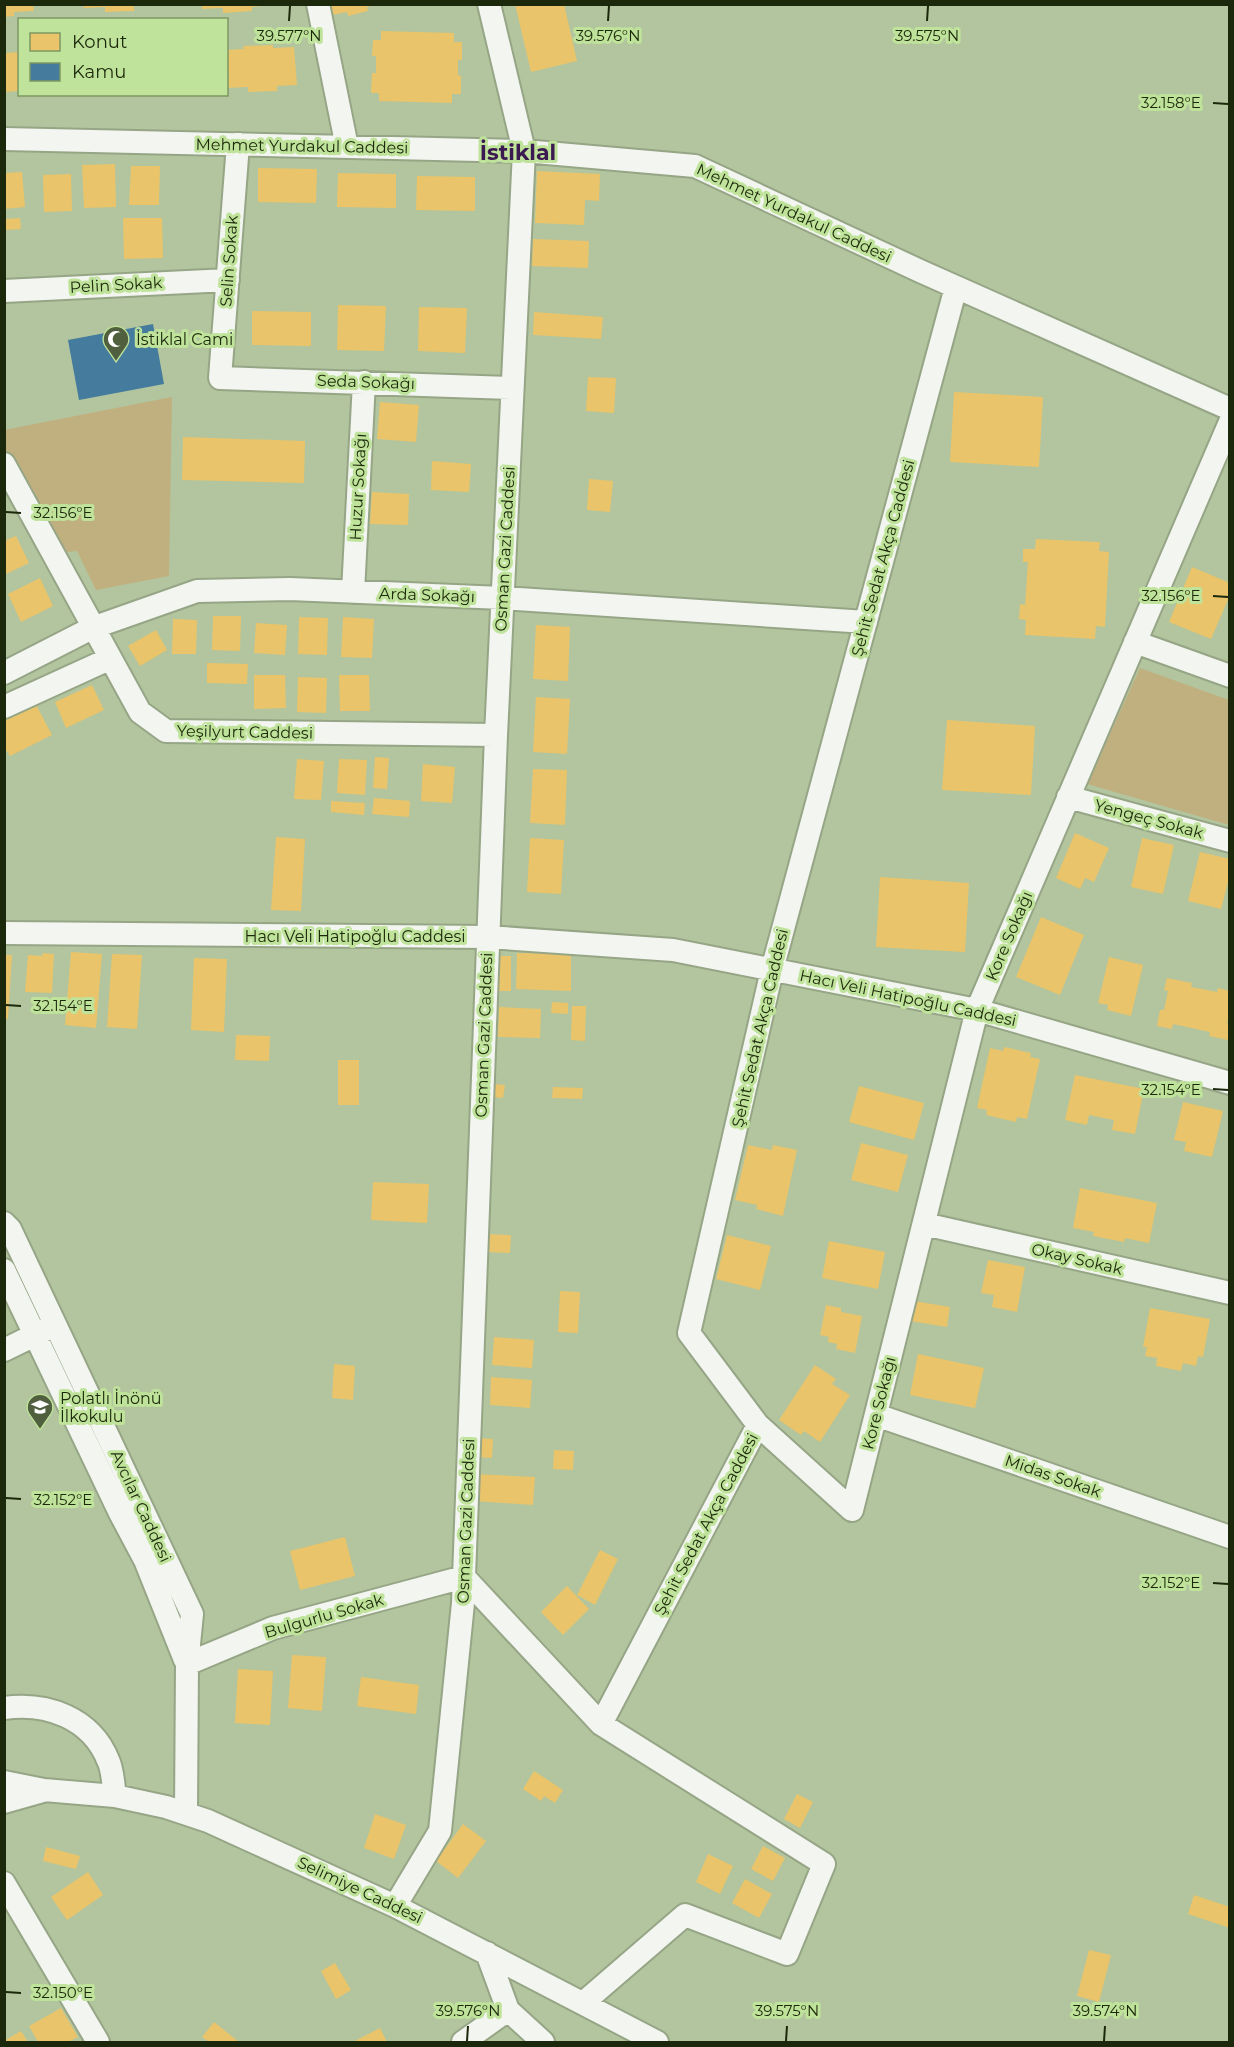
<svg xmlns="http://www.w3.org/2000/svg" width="1234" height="2047" viewBox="0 0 1234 2047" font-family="Montserrat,sans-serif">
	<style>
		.green { fill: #c1b07f }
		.homes { fill: #e9c46a }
		.public { fill: #457b9d }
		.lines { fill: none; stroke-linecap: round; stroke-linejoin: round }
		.minor-casing { stroke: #96a586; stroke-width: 26 }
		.minor { stroke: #f3f6f0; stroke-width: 22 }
		.ticks { fill: none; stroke: #1c280b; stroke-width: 2 }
		.labels { text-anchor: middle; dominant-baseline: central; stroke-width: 6; stroke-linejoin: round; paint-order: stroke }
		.street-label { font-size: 16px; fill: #1c280b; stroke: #bfe39a }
		.poi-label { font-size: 16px; fill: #1c280b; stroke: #bfe39a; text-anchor: start }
		.district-label { font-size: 22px; font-weight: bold; fill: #3b1a51; stroke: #bfe39a }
		.ticks-label { font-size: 15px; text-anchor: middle; fill: #1c280b; stroke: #bfe39a; stroke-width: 6; stroke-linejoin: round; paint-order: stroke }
	</style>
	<rect width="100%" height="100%" fill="#b2c59e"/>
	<!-- green -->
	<path class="green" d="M172,397l-3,179 -73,14 -19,-39 -18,2 -54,-92 -1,-31z
		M1140,668l89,32v125l-142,-41z"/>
	<!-- homes -->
	<path class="homes" d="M4,4h29l1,7 -20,1v4l-10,1z
		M83,4h51v7l-29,1v-5l-21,1z
		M202,4h61v2l-11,1v4l-29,2v-5l-21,1z
		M330,4h46v1l-9,2 1,4 -20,5 -1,-4 -15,3z
		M515,4h49l13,57 -46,11z
		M381,31l73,2v9h8v18h-4v15l3,1v18h-9v9l-73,-2v-8h-8l1,-20h4v-17h-4l1,-16h8z
		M273,45v3l21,-1 3,38 -20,1v5l-29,1v-5l-22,1v-9h3l-3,-29 18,-1 -1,-3z
		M20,52v39l-16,1v-39z
		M115,164l1,43 -32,1 -2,-43z
		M131,166h29l-1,39h-30z
		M258,168l59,1 -1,34 -58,-1z
		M537,171l63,3 -1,27 -14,-1 -1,25 -49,-2z
		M22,172l3,35 -21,2v-36z
		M338,173l58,1v34l-59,-1z
		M71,174l1,37 -28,1 -1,-37z
		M417,176l58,1v34l-59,-1z
		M20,218l1,11 -16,1v-11z
		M123,218h39l1,40 -39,1z
		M533,239l56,2 -1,27 -56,-2z
		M338,305l48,1 -2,45 -47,-1z
		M419,307l48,1 -2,45 -47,-2z
		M252,311l59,1v34l-59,-1z
		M534,312l69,5 -2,22 -68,-4z
		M588,377l28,1 -2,35 -28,-2z
		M954,392l89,5 -4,70 -89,-5z
		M380,402l39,3 -3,37 -39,-3z
		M183,437l122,4 -1,42 -122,-3z
		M432,461l39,3 -2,28 -38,-2z
		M589,479l24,2 -3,31 -23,-2z
		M372,492l37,2 -1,31 -38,-1z
		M16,536l13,27 -25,12v-34z
		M1036,539l64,3 -1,9 10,1 -4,75 -9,-1 -1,13 -70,-4 1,-15 -7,-1 1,-15 5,1 3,-43h-5v-13h12z
		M1192,567l38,16v12l-19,44 -42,-17z
		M40,578l13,28 -32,16 -13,-28z
		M213,616h28l-1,35 -28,-1z
		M299,617l29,1 -1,37 -29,-1z
		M343,617l31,2 -2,39 -31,-1z
		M173,619l24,1 -1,34h-24z
		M256,623l31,2 -2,30 -31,-2z
		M536,625l34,2 -2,54 -35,-2z
		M156,630l11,20 -27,16 -12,-20z
		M207,663l41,1 -1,20 -40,-1z
		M254,675h31l1,33 -32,1z
		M339,675h30l1,36h-30z
		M298,677l29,1 -1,35 -29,-1z
		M92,685l12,25 -38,18 -11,-26z
		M536,697l34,2 -3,55 -34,-2z
		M34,701l18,34 -42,21 -3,-5 -3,2v-36z
		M947,720l88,6 -4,69 -89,-5z
		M375,757l14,1 -2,31 -14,-1z
		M297,759l27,2 -3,39 -27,-1z
		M339,759l28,1 -2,35 -28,-2z
		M423,764l32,3 -3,36 -31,-2z
		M533,769l34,1 -2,55 -35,-2z
		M374,798l36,3 -1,16 -37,-3z
		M331,801l34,2 -1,12 -33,-3z
		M1075,833l34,15 -15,34 -9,-4 -5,11 -24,-11z
		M276,837l29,2 -4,72 -30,-1z
		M530,838l34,2 -3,54 -34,-2z
		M1142,838l32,7 -11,49 -32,-7z
		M1200,852l30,7v16l-9,34 -33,-8z
		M880,877l89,6 -4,69 -89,-5z
		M1041,917l43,18 -24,60 -44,-18z
		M71,952l31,2 -6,74 -31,-3z
		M43,953l11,1 -2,39 -27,-1 3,-37 14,1z
		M517,953l54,1v37l-55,-2z
		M112,954l30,1 -5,74 -30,-2z
		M4,955h8l-4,64h-4z
		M490,956h21v35h-21z
		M1109,957l34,8 -12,51 -24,-6 1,-5 -10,-2z
		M194,958l33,1 -3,73 -33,-2z
		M1167,978l25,5 -1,4 26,5 1,-4 12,3v21l-3,12h3v6l-2,10 -19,-4 1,-4 -37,-8 -1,5 -15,-3 3,-16h4l4,-19 -4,-1z
		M552,1002l16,1v11l-17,-1z
		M572,1006h14l-1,35 -14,-1z
		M499,1007l42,2 -1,29 -42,-1z
		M236,1035l34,1 -1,25 -34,-1z
		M1004,1047l27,6 -1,4 10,2 -13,60 -10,-2 -1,5 -30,-7 1,-5 -10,-2 13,-60 13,3z
		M338,1060h21v45h-21z
		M1075,1075l69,14 -9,45 -23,-4 2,-10 -25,-5 -2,10 -22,-5z
		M493,1084l12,1 -2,13 -11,-1z
		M859,1086l65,17 -10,37 -65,-18z
		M553,1087l30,1 -1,11 -30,-1z
		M1183,1102l40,9 -11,46 -28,-6 2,-9 -12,-2z
		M861,1143l47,12 -10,37 -47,-12z
		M748,1145l24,5 1,-5 24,5 -14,66 -27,-7 1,-4 -22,-5z
		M373,1182l56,2 -2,39 -56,-3z
		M1080,1188l77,15 -8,40 -24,-5 -1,4 -31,-6 1,-4 -21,-4z
		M486,1234l25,1 -1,18 -25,-1z
		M727,1235l44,11 -11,44 -44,-11z
		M829,1241l56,11 -7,37 -56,-11z
		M988,1260l37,7 -8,45 -25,-5 2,-12 -13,-2z
		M560,1291l20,1 -2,41 -20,-1z
		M914,1301l36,6 -3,20 -37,-6z
		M826,1305l15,3v4l21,4 -7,37 -19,-4 1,-5 -9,-2 1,-5 -9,-2z
		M1150,1308l60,11 -7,38 -5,-1 -2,10 -13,-3 -2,8 -25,-5 1,-8 -12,-2 2,-9h-4z
		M494,1337l40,3 -2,28 -40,-3z
		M918,1354l66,14 -9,40 -65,-13z
		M334,1364l21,2 -2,34 -21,-2z
		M815,1365l21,14 -4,5 18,11 -30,47 -16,-11 -3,4 -22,-15z
		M491,1377l41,3 -2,28 -40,-3z
		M476,1438l17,1 -1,19 -17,-1z
		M554,1450l20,1 -1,19 -20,-1z
		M475,1474l60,3 -2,28 -59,-4z
		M345,1537l10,39 -55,14 -10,-39z
		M600,1550l18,9 -23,46 -18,-10z
		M567,1586l22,23 -26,26 -22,-23z
		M292,1655l34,2 -4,54 -34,-3z
		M238,1669l35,2 -3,54 -35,-2z
		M361,1677l58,8 -3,29 -59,-8z
		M534,1771l29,19 -8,13 -11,-7 -3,5 -18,-12z
		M797,1794l16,8 -13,26 -16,-9z
		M375,1814l31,11 -12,34 -30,-11z
		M463,1824l23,17 -28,37 -22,-17z
		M763,1846l22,12 -12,23 -22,-12z
		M46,1847l34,9 -4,13 -33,-8z
		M708,1854l25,12 -13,28 -24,-12z
		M88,1872l15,23 -36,25 -16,-23z
		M745,1879l27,15 -13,24 -27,-15z
		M1194,1895l36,12v21l-42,-14z
		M1089,1950l22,5 -12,47 -22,-6z
		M335,1963l16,27 -15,9 -15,-28z
		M61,2008l17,29 -10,5h-30l-9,-16z
		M214,2022l25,20h-30l-7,-5z
		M380,2028l7,14h-31l-1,-1z
		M21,2031l7,11h-24v-1z"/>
	<!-- public -->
	<path class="public" d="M153,324l11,60 -85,16 -11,-60z"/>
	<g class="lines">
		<!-- minor casing -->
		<g class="minor-casing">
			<path id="minor" d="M318,4l29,143
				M4,139l520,12 171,15 225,105 310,138
				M238,144l-18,234 292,10
				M4,291l224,-11
				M4,464l136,248 26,19 330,4
				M353,592l11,-210
				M1135,642l95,34
				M4,673l88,-45 105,-37 93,-2 212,9 364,24
				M4,707l105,-48
				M1068,797l162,44
				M4,933l484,4 185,13 304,60 253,73
				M4,1223l6,6 182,385 -5,50 -1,149
				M924,1224l306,69
				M4,1270l116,243 25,47 40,100
				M4,1350l45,-22
				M876,1415l354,122
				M758,1425l94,85 125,-500 253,-588
				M187,1664l86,-36 191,-51 137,147 223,140 -37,90 -102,-39 -102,88
				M4,1708c43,-6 87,10 104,52 5,10 5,24 7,36
				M601,1724l157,-299 -69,-92 83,-363 184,-683
				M4,1782l40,8 71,6 51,11 42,14 187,85 262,136
				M4,1802l39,-11
				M4,1883l94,159
				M395,1906l45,-75 23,-228 33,-868 28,-584 -35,-147
				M508,2010l35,32
				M463,2042l45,-32 -21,-57"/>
		</g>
		<!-- minor -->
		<use href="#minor" class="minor"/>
	</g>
	<!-- ticks -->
	<path class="ticks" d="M289,21l1,-15M608,21l1,-15M927,21l1,-15M1213,103l15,1M6,512l15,1M1213,596l15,1M6,1005l15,1M1213,1089l15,1M6,1498l15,1M1213,1583l15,1M6,1992l15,1M467,2041l1,-15M786,2041l1,-15M1104,2041l1,-15"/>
	<!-- icons -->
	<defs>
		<g id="mosque-pin" transform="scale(1.35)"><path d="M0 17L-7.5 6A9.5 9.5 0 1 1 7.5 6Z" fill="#505f3e" stroke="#bfe39a"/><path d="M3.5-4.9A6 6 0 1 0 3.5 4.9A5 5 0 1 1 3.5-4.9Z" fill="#fff"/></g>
		<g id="school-pin" transform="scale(1.35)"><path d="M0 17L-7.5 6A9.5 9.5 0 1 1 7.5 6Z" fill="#505f3e" stroke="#bfe39a"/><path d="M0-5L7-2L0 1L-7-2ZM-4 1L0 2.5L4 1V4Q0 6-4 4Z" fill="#fff"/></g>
	</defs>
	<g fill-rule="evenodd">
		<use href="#mosque-pin" x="116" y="339"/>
		<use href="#school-pin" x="40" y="1407"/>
	</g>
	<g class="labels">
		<!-- street labels -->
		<g class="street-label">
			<text transform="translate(302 146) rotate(1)">Mehmet Yurdakul Caddesi</text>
			<text transform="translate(794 213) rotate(25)">Mehmet Yurdakul Caddesi</text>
			<text transform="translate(229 261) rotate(-86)">Selin Sokak</text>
			<text transform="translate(116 285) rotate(-3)">Pelin Sokak</text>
			<text transform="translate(366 382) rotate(2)">Seda Sokağı</text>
			<text transform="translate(358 487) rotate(-87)">Huzur Sokağı</text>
			<text transform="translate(505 549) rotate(-87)">Osman Gazi Caddesi</text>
			<text transform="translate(883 558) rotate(-75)">Şehit Sedat Akça Caddesi</text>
			<text transform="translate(427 595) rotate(2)">Arda Sokağı</text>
			<text transform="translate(245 732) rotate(1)">Yeşilyurt Caddesi</text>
			<text transform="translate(1149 819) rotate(15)">Yengeç Sokak</text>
			<text x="355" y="936">Hacı Veli Hatipoğlu Caddesi</text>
			<text transform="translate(1009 936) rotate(-67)">Kore Sokağı</text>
			<text transform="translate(908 998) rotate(12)">Hacı Veli Hatipoğlu Caddesi</text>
			<text transform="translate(760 1028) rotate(-77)">Şehit Sedat Akça Caddesi</text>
			<text transform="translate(484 1035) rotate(-88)">Osman Gazi Caddesi</text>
			<text transform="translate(1077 1259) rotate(13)">Okay Sokak</text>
			<text transform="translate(879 1403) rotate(-76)">Kore Sokağı</text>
			<text transform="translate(1053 1476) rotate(19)">Midas Sokak</text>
			<text transform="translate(141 1506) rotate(65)">Avcılar Caddesi</text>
			<text transform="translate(466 1521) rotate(-88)">Osman Gazi Caddesi</text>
			<text transform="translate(706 1524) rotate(-62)">Şehit Sedat Akça Caddesi</text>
			<text transform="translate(324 1616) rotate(-16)">Bulgurlu Sokak</text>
			<text transform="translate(360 1890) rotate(25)">Selimiye Caddesi</text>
		</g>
		<!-- poi labels -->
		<g class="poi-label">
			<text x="136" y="339">İstiklal Cami</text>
			<text x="60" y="1398">Polatlı İnönü<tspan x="60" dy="18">İlkokulu</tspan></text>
		</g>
		<!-- district labels -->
		<g class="district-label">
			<text x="518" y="152">İstiklal</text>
		</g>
	</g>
	<g class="ticks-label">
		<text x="289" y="41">39.577°N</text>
		<text x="608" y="41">39.576°N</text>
		<text x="927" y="41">39.575°N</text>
		<text x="1171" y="108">32.158°E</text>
		<text x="63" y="518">32.156°E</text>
		<text x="1171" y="601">32.156°E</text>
		<text x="63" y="1011">32.154°E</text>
		<text x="1171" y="1095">32.154°E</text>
		<text x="63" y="1505">32.152°E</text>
		<text x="1171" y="1588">32.152°E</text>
		<text x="63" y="1998">32.150°E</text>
		<text x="468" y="2016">39.576°N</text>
		<text x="787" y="2016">39.575°N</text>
		<text x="1105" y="2016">39.574°N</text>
	</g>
	<!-- border -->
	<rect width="1234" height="2047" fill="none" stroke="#1c280b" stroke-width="12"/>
	<!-- legend -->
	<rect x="18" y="18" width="210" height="78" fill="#bfe39a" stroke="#7e9861" stroke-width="1.5"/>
	<rect x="30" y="33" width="30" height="18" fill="#e9c46a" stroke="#7e9861" stroke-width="1.5"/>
	<text x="72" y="48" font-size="18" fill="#1c280b">Konut</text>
	<rect x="30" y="63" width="30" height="18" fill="#457b9d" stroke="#7e9861" stroke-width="1.5"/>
	<text x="72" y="78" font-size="18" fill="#1c280b">Kamu</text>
</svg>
